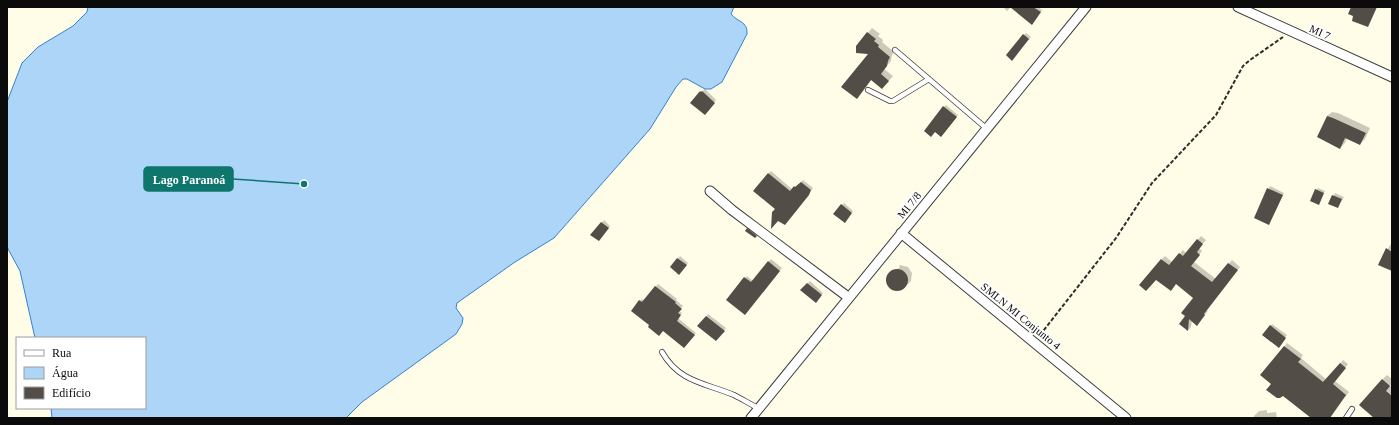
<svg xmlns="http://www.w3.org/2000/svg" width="1399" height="425" viewBox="0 0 1399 425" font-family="Georgia,serif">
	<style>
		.water { fill: #acd5f7; stroke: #3283cf }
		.shadow { fill: #0003 }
		.building { fill: #534d47 }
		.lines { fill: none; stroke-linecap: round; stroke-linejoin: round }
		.service-casing { stroke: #3e3e3e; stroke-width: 6 }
		.minor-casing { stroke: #3e3e3e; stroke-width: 11 }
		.path { stroke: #2d2d2d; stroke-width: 2; stroke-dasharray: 4 2; stroke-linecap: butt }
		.service { stroke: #fff; stroke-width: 4.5 }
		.minor { stroke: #fff; stroke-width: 9 }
		.labels { text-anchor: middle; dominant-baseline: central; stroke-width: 4; stroke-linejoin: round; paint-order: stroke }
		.street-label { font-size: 11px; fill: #0b0b0b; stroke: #fff }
		.leader { fill: none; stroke: #0f766e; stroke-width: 1.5 }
		.callout-dot { fill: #0f766e; stroke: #fff; stroke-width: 1.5 }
		.callout { fill: #0f766e; stroke: #0f766e; stroke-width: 1.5 }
		.callout-label { font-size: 12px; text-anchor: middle; font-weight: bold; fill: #fff }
	</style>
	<rect width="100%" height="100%" fill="#fffce8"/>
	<!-- water -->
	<path class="water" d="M88,7h646l-3,7c6,8 17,7 16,20l-25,48 -11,7h-6l-18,-10h-4l-7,8 -26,42 -96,109 -39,24 -58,41 -1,5 7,10 -1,6 -6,10 -94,68 -16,16h-294l-1,-10h94v-70h-110l-15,-67 -13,-24v-145l15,-39 16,-16 35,-21 14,-14z"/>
	<!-- shadow -->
	<path class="shadow" d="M1003,7h8l-4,4z
		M1011,7h27l4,3 -8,11z
		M872,28l8,6 -2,2 5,4 -1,2 12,10 -2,3 -1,6 -7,8 9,7 -6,7 -15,-4 -11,14 8,-40 -1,-20z
		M1026,33l5,4 -17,20 10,-22z
		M705,89l11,11 -9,12 -15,-9 9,-11z
		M946,105l12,10 -15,19 1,-27z
		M1332,112l6,1 32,15 -5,11 -5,5 -13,-6 -2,5 -5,5 -13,-32z
		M771,171l22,19 10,-10 10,8 -26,34 -11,-14 -7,-35z
		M1270,186l14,7 -15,31 -14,-7z
		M1318,188l7,3 -5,10 -4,-11z
		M1335,193l9,4 -6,10 -8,-4z
		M844,203l9,8 -7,8 -4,-14z
		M604,220l6,6 -9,12 -9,-3z
		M749,227l9,7 -3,3 -9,-7z
		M1201,236l5,4 -7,8 3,3 -8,11 22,17 16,-19 8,7 -34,43 2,1 -8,10 -8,-1 -1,7 -3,3 -1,-14 7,-18 -32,-39 3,-3 7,6 11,-12 3,3z
		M1392,242v26l-13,-4z
		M680,256l8,7 -7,9 -10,-5z
		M771,259l11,9 -35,44 -20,-12 20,-24 6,5z
		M900,265l8,2 4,6 -1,8 -8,8 -5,1 -7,-2 -4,-6 2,-7 11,-8 -1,-1z
		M810,281l13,12 -7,8 -14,-11z
		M658,284l19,15 -1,1 7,6 -4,5 3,2 -4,5 18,15 -10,12 -22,-15 -13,-5 -11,-24 2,-2 2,1z
		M708,314l18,14 -8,10 -19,-12z
		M1272,324l15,11 -7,9 -10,-18z
		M1287,343l16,12 -2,3 26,22 16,-20 5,4 -13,17 14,11 -20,26h-16l-30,-23 -4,3 -11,-9 4,-5 12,-37z
		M1387,375l5,4v4l-2,3 2,1v31h-16l6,-38z
		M1267,410v3l9,-1 1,6h-23v-2l5,-5z"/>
	<!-- building -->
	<path class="building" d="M1010,7h23l8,5 -9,13z
		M1351,7h26l-9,20 -16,-6 1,-5 -5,-2z
		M867,32l9,7 -2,2 5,4 -1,2 12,10 -2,4 -1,5 -6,8 8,7 -7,8 -11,-9 -14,19 -16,-12 27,-33 -12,-1v-7z
		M1023,34l6,5 -17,22 -6,-6z
		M700,91l1,1 1,-1 13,12 -10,12 -15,-12z
		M943,106l14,11 -16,20 -6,-5 -4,5 -7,-6z
		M1327,116l6,2 33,15 -6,12 -15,-7 -5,11 -23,-12z
		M768,173l22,18 4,-5 1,1 6,-5 10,8 -2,5 -24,30 -7,-4 -7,8 1,-17 3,-3 -22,-18z
		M1267,188l16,7 -14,30 -15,-7z
		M1315,189l9,4 -5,12 -9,-4z
		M1332,195l10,4 -4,9 -10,-4z
		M841,204l11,9 -7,10 -12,-9z
		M601,222l8,6 -10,13 -9,-6z
		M747,228l10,8 -2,2 -10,-7z
		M1197,239l6,5 -6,8 3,3 -9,11 21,16 16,-19 10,7 -34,44 1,1 -8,11 -8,-7 -1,12 -9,-7 6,-8 -4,-3 12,-15 -17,-14 -5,7 -15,-11 -10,11 -7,-6 22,-26 8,6 10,-12 4,3z
		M1386,248l6,4v19l-14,-6z
		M677,258l10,7 -8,10 -9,-8z
		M768,261l12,10 -35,44 -19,-15 18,-23 7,5z
		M886 280a11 11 0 1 1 22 0a11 11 0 1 1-22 0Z
		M807,283l15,12 -6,8 -16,-13z
		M655,286l21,16 -1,1 7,6 -4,4 3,2 -4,6 18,14 -11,13 -21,-17 -4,5 -11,-9 1,-2 -18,-14 8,-11 3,2z
		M706,316l19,15 -9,10 -19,-15z
		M1270,325l16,13 -7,10 -17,-13z
		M1284,346l17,13 -3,3 25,20 17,-19 6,5 -13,16 13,11 -16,23h-19l-28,-22 -3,2h-3l-11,-8 5,-6 -11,-9z
		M1382,379l8,7 -4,5 6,5v22h-18l-15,-13z"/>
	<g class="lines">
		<!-- service casing -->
		<g class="service-casing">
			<path id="service" d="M895,50l91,78
				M868,90l22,11h3l36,-22
				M662,352c17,30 43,31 72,43 8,4 16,9 24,13
				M1346,418l6,-9"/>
		</g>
		<!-- minor casing -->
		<g class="minor-casing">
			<path id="minor" d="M1238,7l154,70
				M710,191l22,19 116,87
				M901,233l225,185
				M751,418l335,-411"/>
		</g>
		<!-- path -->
		<path class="path" d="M1040,335l76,-97 36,-55 64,-68 27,-49 7,-6 33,-23"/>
		<!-- service -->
		<use href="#service" class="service"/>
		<!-- minor -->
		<use href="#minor" class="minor"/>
	</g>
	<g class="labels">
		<!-- street labels -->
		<g class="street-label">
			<text transform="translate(1320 32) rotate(24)">MI 7</text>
			<text transform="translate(909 205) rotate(-51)">MI 7/8</text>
			<text transform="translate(1021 316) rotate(39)">SMLN MI Conjunto 4</text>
		</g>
	</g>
	<!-- callouts -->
	<path class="leader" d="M304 184L233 179"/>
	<circle class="callout-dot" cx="304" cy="184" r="4"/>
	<rect class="callout" x="144" y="167" width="89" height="24" rx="4"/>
	<g class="callout-label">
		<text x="189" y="184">Lago Paranoá</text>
	</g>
	<!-- border -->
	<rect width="1399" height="425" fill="none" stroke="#0b0b0b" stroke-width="16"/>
	<!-- legend -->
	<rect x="16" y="337" width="130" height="72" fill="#ffffff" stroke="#9d9d9d"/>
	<rect x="24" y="350" width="20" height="6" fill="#ffffff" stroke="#9d9d9d"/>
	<text x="52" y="357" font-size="12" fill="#0b0b0b">Rua</text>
	<rect x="24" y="367" width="20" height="12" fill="#acd5f7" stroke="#9d9d9d"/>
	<text x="52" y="377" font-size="12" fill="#0b0b0b">Água</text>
	<rect x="24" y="387" width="20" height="12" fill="#534d47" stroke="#9d9d9d"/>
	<text x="52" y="397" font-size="12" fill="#0b0b0b">Edifício</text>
</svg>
